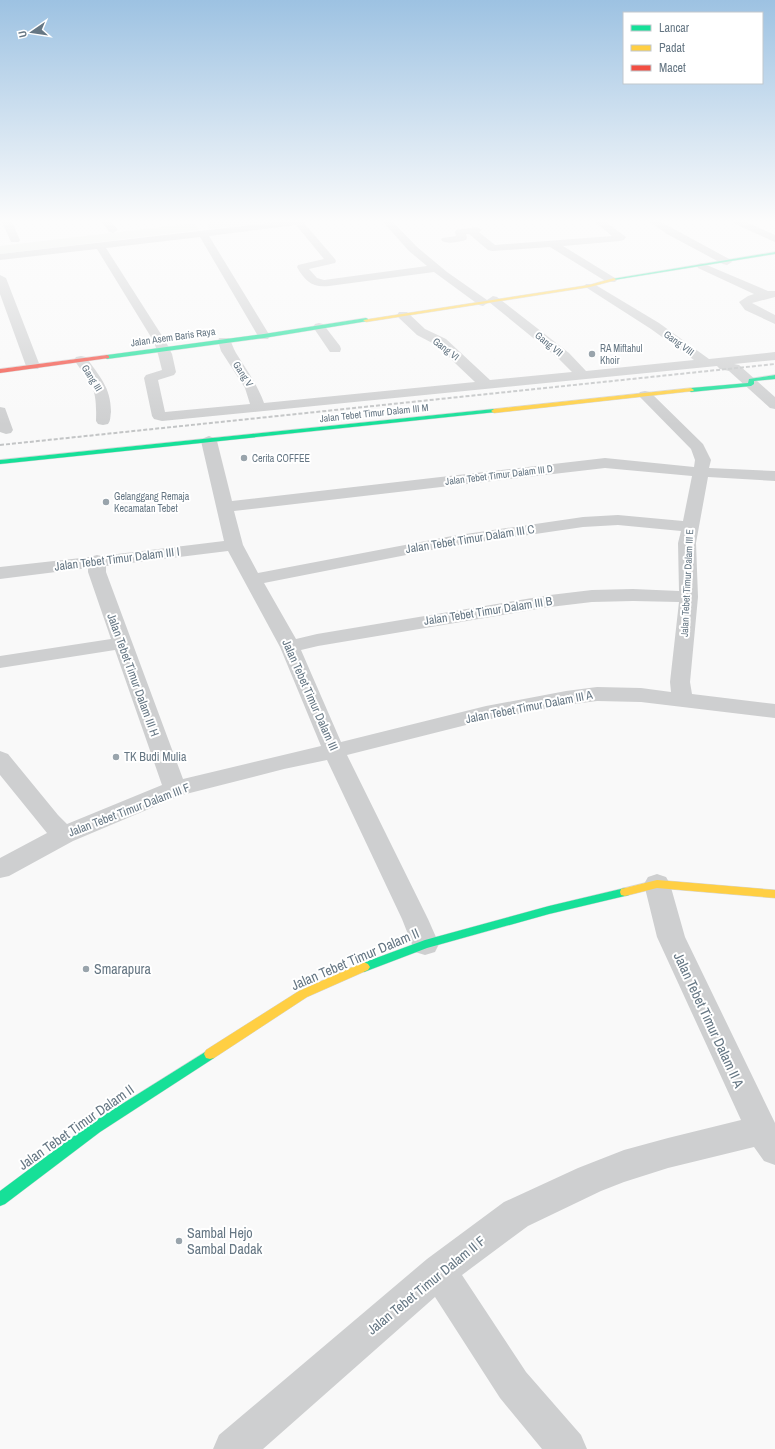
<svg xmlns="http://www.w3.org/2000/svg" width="775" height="1449" viewBox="0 0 775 1449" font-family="'Archivo Narrow',sans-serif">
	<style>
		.green { fill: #e8ebe6 }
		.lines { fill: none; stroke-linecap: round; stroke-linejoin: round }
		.fast-casing { stroke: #d5d6d7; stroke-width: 1 }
		.slow-casing { stroke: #d5d6d7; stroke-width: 1 }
		.jam-casing { stroke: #d5d6d7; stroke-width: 1 }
		.street { fill: #cecfd0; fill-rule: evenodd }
		.fast { fill: #16e098; fill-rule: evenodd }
		.slow { fill: #ffcf43; fill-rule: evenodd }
		.jam { fill: #f24e42; fill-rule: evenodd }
		.rail { stroke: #c3c5c6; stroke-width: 2; stroke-dasharray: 4 2; stroke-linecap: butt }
		.poi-dot { fill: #99a4ac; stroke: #fff; stroke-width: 1.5 }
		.labels { text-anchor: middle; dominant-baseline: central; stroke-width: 4; stroke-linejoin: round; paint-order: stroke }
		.far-street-label { font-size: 10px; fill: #657683; stroke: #fff }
		.far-poi-label { font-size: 10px; fill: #657683; stroke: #fff; text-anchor: start }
		.street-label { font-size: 12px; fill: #657683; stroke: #fff }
		.poi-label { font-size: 12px; fill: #657683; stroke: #fff; text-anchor: start }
		.near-street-label { font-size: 14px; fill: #657683; stroke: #fff }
		.near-poi-label { font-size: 14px; fill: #657683; stroke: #fff; text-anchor: start }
	</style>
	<rect width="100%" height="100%" fill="#f9f9f9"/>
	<!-- green -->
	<path class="green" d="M207,222h67l-65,7z
		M195,223l4,7 -199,24v-8z"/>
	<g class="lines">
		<!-- fast casing -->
		<g class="fast-casing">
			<path id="fast" d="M775,252v2l-161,26 -2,-1z
				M366,318l2,1v2l-104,17 -157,21 -3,-2 3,-2 157,-21z
				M775,375v4l-21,2v3l-3,2 -60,6 -3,-2 3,-2 57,-5 1,-4z
				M494,409l3,2 -1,1 -496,52v-4z
				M625,888l4,1 1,3 -1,3 -80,19 -122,34 -63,24 -4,-2 -2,-3 2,-3 65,-24 124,-34z
				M210,1049l4,1 2,4 -2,4 -114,74 -95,72 -5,2v-15l90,-67z"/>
		</g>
		<!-- slow casing -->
		<g class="slow-casing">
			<path id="slow" d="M614,278l2,2 -26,7 -224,35 -3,-2 226,-35z
				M691,388l3,2 -1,1 -199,22 -3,-2 3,-2z
				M657,880l118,10v8l-118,-10 -32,8 -4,-1 -1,-3 1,-3z
				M364,962l4,2 2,3 -2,3 -61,27 -93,61 -4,1 -4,-1 -2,-4 2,-4 93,-59z"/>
		</g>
		<!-- jam casing -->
		<g class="jam-casing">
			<path id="jam" d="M107,355l2,1v2l-109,15v-4z"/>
		</g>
		<!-- street -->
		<path class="street" d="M2,222h10l8,18 -1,2h-8z
			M102,222h10l6,8 -5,3 -4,-1z
			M277,222h28l-1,1 31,36 1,2 -1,2 -26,6 8,9 7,2 103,-14 -18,-15 -26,-29h10l24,25 30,25 40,28 6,-4 4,1 72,56 17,18 108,-11 -43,-31 -67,-43 2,-2h8l65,39 50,36 66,-7v8l-41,4 5,1 36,32v12l-5,-1 -41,-37 -9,-2 -3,-3 -555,55 -8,-2 -2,-3 -8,-38 2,-3 16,-5 -4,-16 -4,-12 -57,-93 -97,11v-6zM296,225l28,34 -26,6 -1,2c8,14 15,21 32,19l105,-14 45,33 4,1 6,-4 70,57 13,13 -82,8 -44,-41 -21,-10 -18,-17h-8l-2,3 2,3 18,17 19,10 39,37 -211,21c-7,-19 -18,-34 -28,-50 -3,-5 -4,-10 -7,-15h-10l-1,3 3,10 24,37 5,16 -85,8 -7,-32 16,-5 2,-3 -4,-18 -6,-12 -60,-94 94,-11 58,99 2,3h8l2,-3 -61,-100z
			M595,222h11l20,15 -2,3 -4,1 -57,5 52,32 2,2 -2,2h-8l-57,-35 -58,4 -4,-1 -19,-16h-3l1,4 -1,2c-8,2 -20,5 -25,0l1,-2 14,-2 -1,-4 1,-2 21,-3 5,3 -3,2 16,13 117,-9z
			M650,222h11l70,38 1,2 -5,3 -4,-1 -56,-30z
			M734,222h12l29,13v7l-40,-18z
			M702,263l66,28h7v6l-23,6 23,12v9l-30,-14 -6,-8 9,-6 6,-2 -56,-26 -1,-2 1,-2z
			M0,275l6,3 34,88 -2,3h-10l-2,-3 -26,-72z
			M319,323l4,1 17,22 1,3 -1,3h-10l-17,-25 2,-3z
			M81,356l5,1c13,19 25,30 25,55 -1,5 0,8 -3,12l-5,1 -5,-1 -2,-3c1,-34 -3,-34 -22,-61l2,-3z
			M645,391l5,1 53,52 8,16 -2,8 66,3v10l-67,-4 -12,66 2,54 -8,85 2,12 83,10v14l-134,-16 -44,-1 -31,4 -80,15 -139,35 81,164 11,25 -4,8 -10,3 -10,-3 -13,-33 -75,-159 -43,9 -102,26 -109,46 -64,35 -9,2v-20l47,-25 -47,-58v-24l8,3 50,61 9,9 95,-39 -47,-135 -115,18v-12l111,-17 -23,-67v-4l-88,11v-12l90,-10 7,-2 4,1 123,-15 -23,-100 3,-3 5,-2 5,2 3,3 15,60 373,-43 89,9 1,-7 -4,-11 -53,-54 2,-3zM605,468l87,8 -9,45 -65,-6 -35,2 -131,19 -194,37 -15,-28 -9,-34zM618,525l63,6 -3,12 1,48 -46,-2 -41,1 -42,5 -233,39 -21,5 -32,-56 188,-37 131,-19zM228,551l52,96 41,99 -138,33 -77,-207v-6zM633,601l46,1 -9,80 1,10 -30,-4 -44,-1 -31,4 -80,15 -145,36 -40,-92 17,-4 232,-39 42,-5z
			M0,407l5,1 8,22 -2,3 -5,1 -6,-2z
			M657,874l9,3 4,7 15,53 90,186v42l-11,-4 -10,-14 -86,21 -44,14 -23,9 -73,35 -66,49 64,97 55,63 6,14h-45l-42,-51 -65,-101 -172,152h-50l6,-14 208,-176 77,-57 74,-34 46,-18 44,-12 73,-18 -84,-183 -13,-53 4,-7z"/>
		<!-- fast -->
		<use href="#fast" class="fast"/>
		<!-- slow -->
		<use href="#slow" class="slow"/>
		<!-- jam -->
		<use href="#jam" class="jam"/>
		<!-- rail -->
		<path class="rail" d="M0,445l775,-81"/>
	</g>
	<!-- sky -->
	<linearGradient id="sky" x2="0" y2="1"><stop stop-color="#9dc2e2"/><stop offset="0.52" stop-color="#fcfcfc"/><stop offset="1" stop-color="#fcfcfc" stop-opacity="0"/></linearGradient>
	<rect width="775" height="425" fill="url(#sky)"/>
	<!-- markers -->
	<g class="poi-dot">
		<circle cx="592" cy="354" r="4"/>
		<circle cx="244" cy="458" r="4"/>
		<circle cx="106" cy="502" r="4"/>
		<circle cx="116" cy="757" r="4"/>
		<circle cx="86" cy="969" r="4"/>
		<circle cx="179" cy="1241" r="4"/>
	</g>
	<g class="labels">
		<!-- far-street labels -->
		<g class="far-street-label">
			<text transform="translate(173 337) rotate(-8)">Jalan Asem Baris Raya</text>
			<text transform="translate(679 343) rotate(36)">Gang VIII</text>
			<text transform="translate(549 344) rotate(39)">Gang VII</text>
			<text transform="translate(446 349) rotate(37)">Gang VI</text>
			<text transform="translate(243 374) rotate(57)">Gang V</text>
			<text transform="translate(92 378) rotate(58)">Gang III</text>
			<text transform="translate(374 413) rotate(-6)">Jalan Tebet Timur Dalam III M</text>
			<text transform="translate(499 475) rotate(-7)">Jalan Tebet Timur Dalam III D</text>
			<text transform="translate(687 583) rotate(-87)">Jalan Tebet Timur Dalam III E</text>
		</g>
		<!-- far-poi labels -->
		<g class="far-poi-label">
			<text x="600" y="348">RA Miftahul<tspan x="600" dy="12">Khoir</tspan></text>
			<text x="252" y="458">Cerita COFFEE</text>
			<text x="114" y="496">Gelanggang Remaja<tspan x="114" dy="12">Kecamatan Tebet</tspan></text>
		</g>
		<!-- street labels -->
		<g class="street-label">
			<text transform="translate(470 539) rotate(-9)">Jalan Tebet Timur Dalam III C</text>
			<text transform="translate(117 559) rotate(-7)">Jalan Tebet Timur Dalam III I</text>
			<text transform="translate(488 611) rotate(-9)">Jalan Tebet Timur Dalam III B</text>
			<text transform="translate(133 675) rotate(70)">Jalan Tebet Timur Dalam III H</text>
			<text transform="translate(310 695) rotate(66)">Jalan Tebet Timur Dalam III</text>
			<text transform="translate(529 707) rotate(-11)">Jalan Tebet Timur Dalam III A</text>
			<text transform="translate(129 810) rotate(-21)">Jalan Tebet Timur Dalam III F</text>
		</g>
		<!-- poi labels -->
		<g class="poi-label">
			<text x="124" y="757">TK Budi Mulia</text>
		</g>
		<!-- near-street labels -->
		<g class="near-street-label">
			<text transform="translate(355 959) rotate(-23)">Jalan Tebet Timur Dalam II</text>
			<text transform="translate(709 1020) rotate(65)">Jalan Tebet Timur Dalam II A</text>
			<text transform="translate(76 1127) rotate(-35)">Jalan Tebet Timur Dalam II</text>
			<text transform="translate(426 1285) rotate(-39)">Jalan Tebet Timur Dalam II F</text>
		</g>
		<!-- near-poi labels -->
		<g class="near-poi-label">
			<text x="94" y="969">Smarapura</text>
			<text x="187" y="1233">Sambal Hejo<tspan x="187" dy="16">Sambal Dadak</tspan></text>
		</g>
	</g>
	<!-- legend -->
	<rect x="623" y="12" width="140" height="72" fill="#ffffff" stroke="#c1c8cd"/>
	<rect x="631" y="25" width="20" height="6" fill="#16e098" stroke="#c1c8cd"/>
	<text x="659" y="32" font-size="12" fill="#657683">Lancar</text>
	<rect x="631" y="45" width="20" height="6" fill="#ffcf43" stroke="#c1c8cd"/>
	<text x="659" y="52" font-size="12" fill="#657683">Padat</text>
	<rect x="631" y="65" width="20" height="6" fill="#f24e42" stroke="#c1c8cd"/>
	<text x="659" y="72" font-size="12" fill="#657683">Macet</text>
	<!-- north arrow -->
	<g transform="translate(32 32) rotate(257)" stroke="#ffffff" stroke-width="3" paint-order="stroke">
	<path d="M0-3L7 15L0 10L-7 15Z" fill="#657683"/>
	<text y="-6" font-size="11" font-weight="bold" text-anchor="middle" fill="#657683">U</text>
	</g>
</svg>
